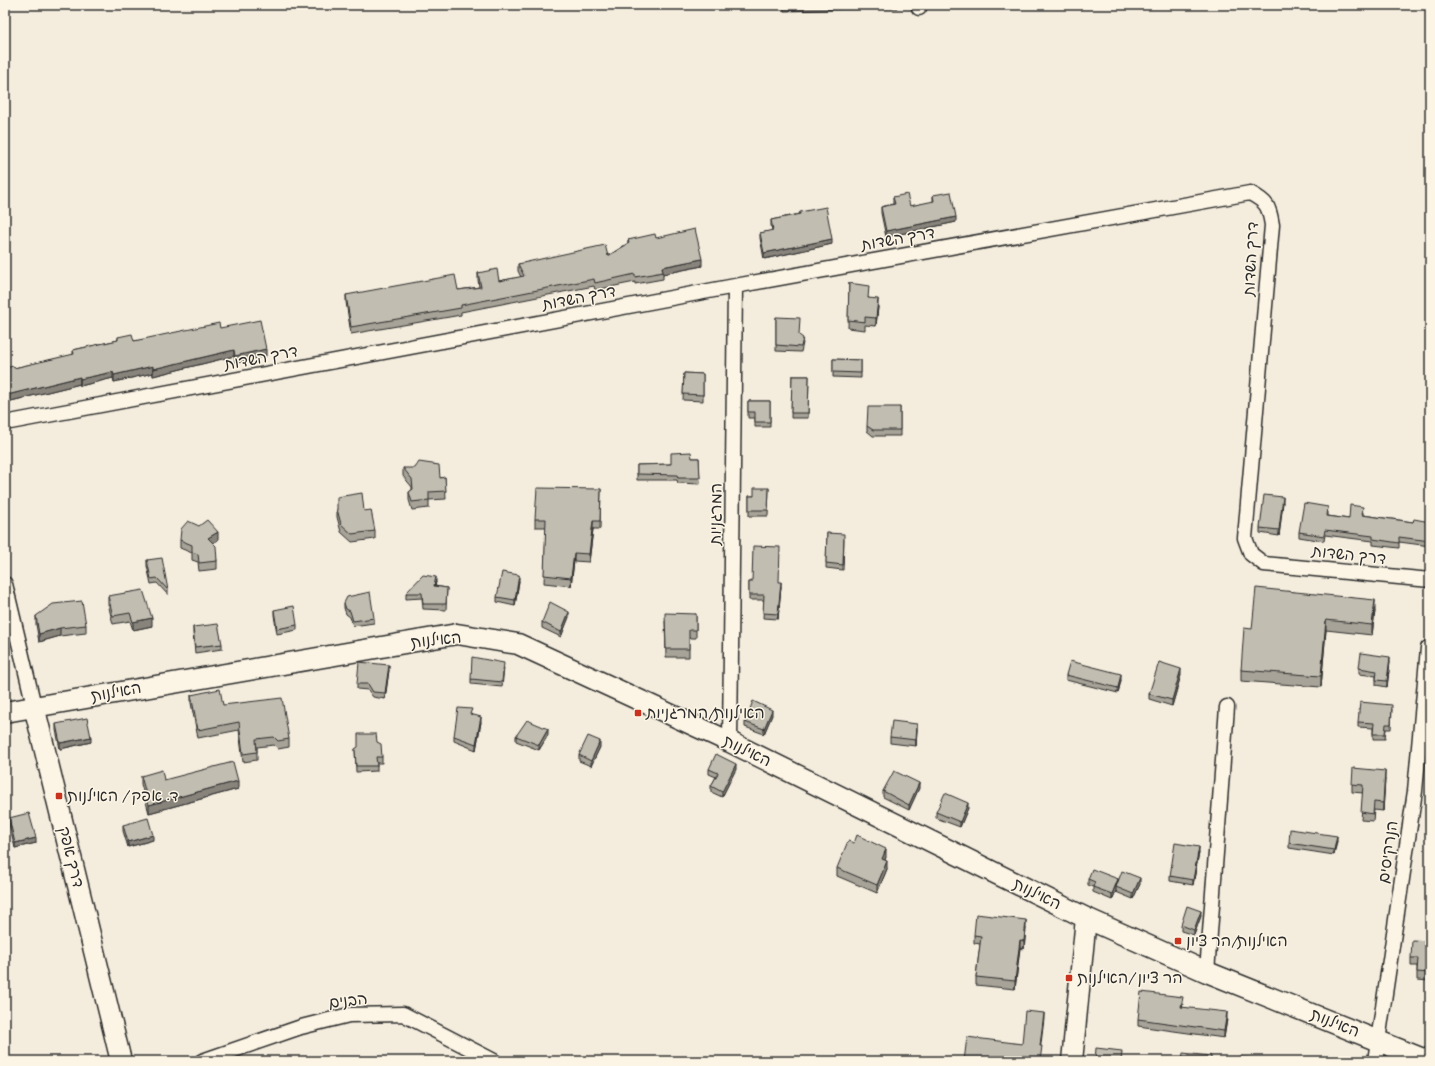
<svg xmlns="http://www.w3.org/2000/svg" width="1435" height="1066" viewBox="0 0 1435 1066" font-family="Caveat,'Playpen Sans Hebrew',sans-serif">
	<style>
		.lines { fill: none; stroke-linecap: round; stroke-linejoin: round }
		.street-casing { stroke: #2b2b2b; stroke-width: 17 }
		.secondary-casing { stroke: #2b2b2b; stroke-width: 23 }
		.street { stroke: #fcf5e5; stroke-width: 14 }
		.secondary { stroke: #fcf5e5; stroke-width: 20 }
		.wall { fill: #a7a398; stroke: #2b2b2b }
		.shaded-wall { fill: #88847c; stroke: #2b2b2b }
		.building { fill: #c2bdb1; stroke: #2b2b2b }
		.poi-dot { fill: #c8321e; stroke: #fcf5e5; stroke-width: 1.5 }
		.labels { text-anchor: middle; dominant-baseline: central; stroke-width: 3; stroke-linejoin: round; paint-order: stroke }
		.street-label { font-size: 16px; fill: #2b2b2b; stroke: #fcf5e5 }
		.poi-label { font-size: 16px; fill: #2b2b2b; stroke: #fcf5e5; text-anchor: start }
	</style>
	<rect width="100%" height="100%" fill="#f4edde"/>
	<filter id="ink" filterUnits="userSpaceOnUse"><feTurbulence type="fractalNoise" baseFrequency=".025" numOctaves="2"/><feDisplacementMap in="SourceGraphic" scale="8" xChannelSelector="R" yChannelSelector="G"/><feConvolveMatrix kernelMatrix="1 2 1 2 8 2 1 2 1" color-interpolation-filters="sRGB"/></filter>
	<g filter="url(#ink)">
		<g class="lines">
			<!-- street casing -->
			<g class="street-casing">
				<path id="street" d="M919,8v-3
					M5,423l730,-137 515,-93c17,9 19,13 22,32l-27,313 6,16 13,10 166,16
					M5,584l29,122
					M730,742l5,-456
					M1207,972l20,-265
					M202,1061l99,-34 48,-12 54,-1 91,47
					M1375,1061l40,-270 13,-143"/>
			</g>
			<!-- secondary casing -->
			<g class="secondary-casing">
				<path id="secondary" d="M34,706l87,355
					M5,712l452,-78 61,10 212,98 356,176 121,54 221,89
					M1072,1061l14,-143"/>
			</g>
			<!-- street -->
			<use href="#street" class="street"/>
			<!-- secondary -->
			<use href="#secondary" class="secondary"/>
		</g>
		<!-- wall -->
		<path class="wall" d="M783,5h114v3l-113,3z
			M933,195l23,27 -70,15 -5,-24v-6l12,-3v-7l17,9 23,-4z
			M800,212l32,32 -68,15 -4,-21v-5l12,-2 -1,-6v-5l29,-6z
			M656,238l46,28 -39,8v5l-28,5v-2l-40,8 -1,-4 -133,26v3l-110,19 -5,-32v-7l112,-5 21,-3 -1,-7v-7l21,8 22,-4 -3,-6v-7l90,-8 20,-13v-3z
			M849,283l20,15 9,9 -2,19 -11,-1v5l-17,-2z
			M776,317l23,18 4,8 -2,9 -25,-1z
			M220,328l46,28 -31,7 -1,-7 -81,20v-3l-39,9 -1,-4 -33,8v-2l-73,18 -2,-10v-24h9l59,-13v-5l45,-10v-3l16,4z
			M833,359l28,1v18l-28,-1z
			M684,373l19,1v27l-20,-1z
			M792,376h17l-1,42h-17z
			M748,401h22v26h-15v-9h-7z
			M900,407v29h-27l-6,-5v-5z
			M692,458h7l1,26 -22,-1 -1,-3h-40v-15l34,-1z
			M403,468l37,10 5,-1 1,22 -17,1v8l-17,2 -3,-10v-8l3,-2v-3l-9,-11z
			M769,488l-1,28h-19v-20h5z
			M601,489l-1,40h-7l-4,33 -15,-1 -3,25 -27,-3 2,-56h-11v-8z
			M1283,502l-4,34 -19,-3v-5z
			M337,509l27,2 11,20v8l-23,3 -11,-10 -4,-15z
			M1328,512v4l21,3 14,-7v3l50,7h17v24l-31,-4v6l-26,-3v-4l-48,-6 -1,6 -25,-4v-5z
			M827,533l17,6 -1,31 -17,-2z
			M180,540h38l-5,3 4,18v8l-18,2 -1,-9 -6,-2v-7l-12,-5z
			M147,560l21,30v5l-11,-12 -6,1 -4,-18z
			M519,581l-4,25 -18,-4v-5z
			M436,582l-1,4 12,2 -1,22 -23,-1 -1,-11 -16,1v-6z
			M749,582h30l2,5 -3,32 -15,-1 1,-18h-15z
			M108,596l44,30 -19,4 -3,-9 -17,3 -5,-20z
			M344,603l30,15v5l-21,3 -3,-9 -4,-3 -2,-6z
			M274,610l23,15v5l-20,4 -3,-19z
			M1375,611l-3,24 -46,-5 -5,57 -80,-6v-11l11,-41z
			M696,614v24h-7v19h-23l-1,-36z
			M36,616l50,9v8l-26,3 -21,6 -3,-18z
			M569,617l-8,20 -19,-9v-6z
			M193,627l29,17v5l-27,4 -2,-20z
			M1390,662l-3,25 -11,-2v-9l-17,-2v-6z
			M504,668l-2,19 -31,-3v-5z
			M389,670l-4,29 -12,-2 -5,-7 -11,-1v-5z
			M1066,675l55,5 -3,13 -52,-13z
			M1181,675l-9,31 -23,-7v-5z
			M191,695l32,10 66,34v8l-11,2 -4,-4 -17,2v13l-14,2 -4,-32 -41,8 -7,-35z
			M1392,709l-1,20h-5l-1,10h-12v-11l-15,-1v-5z
			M472,714l-1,1 10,7 -5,28 -22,-9v-5z
			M772,715l-8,19 -19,-7v-5z
			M56,724l35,18 -31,7 -4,-19z
			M917,729l-1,17 -26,-3v-6z
			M548,735l-9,15 -23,-9v-5z
			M377,742l5,15v6h-5v8l-21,1 -1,-23z
			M600,747l-9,19 -12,-5v-6z
			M1430,760v32h-2v-8z
			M709,769h27l-14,28 -11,-5v-6l5,-9 -7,-3z
			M141,776l23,4 74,9 -89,24 -8,-29z
			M1385,779l-2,32 -9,-1 -1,11 -12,-1 2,-27 -11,-1v-8z
			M919,788l-10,22 -26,-13v-6z
			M968,808l-8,19 -24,-9v-6z
			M9,818l27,25 -21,5 -6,-24z
			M123,825l30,15 -25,7 -5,-16z
			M1337,841l-3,14 -45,-7v-5z
			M1199,852l-6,33 -23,-4v-5z
			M886,857l-1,3 2,9 -10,24 -40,-17v-8z
			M1088,879h30l22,5 -7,15 -17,-7v-1l-4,9 -19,-8v-5l-5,-2z
			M1201,916l-7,19 -13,-4v-6z
			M1026,928l-2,21 -4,-1 -5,41 -39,-4v-8l4,-33 -6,-1v-8z
			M1430,941v40l-13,-1v-14h-6v-8z
			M1183,1004l-1,3 45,12 -3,19 -86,-12v-7z"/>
		<!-- shaded-wall -->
		<path class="shaded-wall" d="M956,217v5l-70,15v-6z
			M832,239v5l-68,15v-6z
			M702,259v7l-39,8 -1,-7z
			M878,299v8l-2,19v-8z
			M266,349v7l-31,7v-7z
			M234,350v6l-81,20v-7z
			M153,366v7l-39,9v-7z
			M113,372v6l-33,8v-7z
			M80,377v7l-73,18v-7z
			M1283,497v5l-4,34v-6z
			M593,521v8l-4,33v-8z
			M218,532v8l-10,6v-8z
			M574,553v8l-3,25v-8z
			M519,575v6l-4,25v-6z
			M436,577v5l-2,9v-5z
			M781,582v5l-3,32v-5z
			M1375,600v11l-3,24v-10z
			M569,612v5l-8,20v-5z
			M152,618v8l-19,4v-8z
			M1326,620v10l-5,57v-11z
			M60,628v8l-21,6v-8z
			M1390,657v5l-3,25v-6z
			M389,665v5l-4,29v-6z
			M1181,669v6l-9,31v-6z
			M1121,674v6l-3,13v-5z
			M772,710v5l-8,19v-5z
			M481,717v5l-5,28v-6z
			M917,724v5l-1,17v-6z
			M548,729v6l-9,15v-5z
			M91,737v5l-31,7v-6z
			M600,741v6l-9,19v-5z
			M6,764v6h-1v-5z
			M736,764v5l-14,28v-5z
			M1385,771v8l-2,32v-8z
			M238,781v8l-89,24v-8z
			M919,783v5l-10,22v-5z
			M968,803v5l-8,19v-5z
			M153,835v5l-25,7v-5z
			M1337,836v5l-3,14v-5z
			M36,838v5l-21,5v-5z
			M1199,847v5l-6,33v-5z
			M886,849v8l-4,10v-8z
			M887,861v8l-10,24v-8z
			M1140,878v6l-7,15v-5z
			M1118,879l-2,8v4l-4,9v-6z
			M1201,911v5l-7,19v-5z
			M1026,920v8l-2,21v-8z
			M1020,940v8l-5,41v-8z
			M1227,1012v7l-3,19v-7z
			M1044,1013v6l-4,33v-6z"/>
		<!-- building -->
		<path class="building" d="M951,192l5,25 -70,14 -5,-24 14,-3 -2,-7 14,-3 3,12 24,-5 -1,-6z
			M826,207l6,32 -68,14 -4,-20 13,-3 -2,-10 29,-6v-2z
			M695,229l7,30 -40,8 1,5 -28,5v-3l-40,9 -1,-4 -133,26v3l-110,19 -5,-32 109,-20 3,15 23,-3 -3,-14 19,-4 2,12 25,-5 -6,-12 87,-19 3,11 21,-13 -1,-3 27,-6 1,4z
			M849,283l20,3 -1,12 10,1 -2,19 -11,-1v5l-17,-2z
			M776,317l24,1 -1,17 4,3 -2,9 -25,-2z
			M260,320l6,29 -31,7 -1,-6 -81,19v-3l-39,9 -1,-3 -33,7v-2l-73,18 -2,-10v-17l8,-2 1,2 60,-14 -1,-4 45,-10v-3l14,-3 2,7 85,-18 1,5z
			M833,359l28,1v13l-28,-1z
			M684,373l19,1v21l-20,-1z
			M792,376h17l-1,37h-17z
			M748,401h22v21h-15v-10h-7z
			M868,407h32v23h-27l-6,-4z
			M691,452l1,6h7l1,20h-22l-1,-3 -40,-1v-9l34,-1v-11z
			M419,462l20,3 1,13 5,-1 1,14 -17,1v8l-17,2 -3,-10 4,-3 -1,-10 -9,-11h12z
			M537,488l64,1 -1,32h-7l-4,33 -15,-1 -3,25 -27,-3 2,-56h-11z
			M754,488h15l-1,22h-19v-14h5z
			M362,493l2,18 7,-1 4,21 -23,3 -11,-10 -4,-15v-12z
			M1264,495l19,2 -4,33 -19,-2z
			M1304,503l24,4 -1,9 22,3 1,-14 13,2 -1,8 51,7 1,-3 16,3v19l-31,-4v6l-26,-4v-3l-48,-6 -1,6 -25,-4z
			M207,520l11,12 -10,6 8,8 1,15 -18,2 -1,-9 -6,-2v-7l-12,-5 1,-11 7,-8 11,5z
			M827,533l17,1 -1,31 -17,-2z
			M753,546l27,1 -1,35h2l-3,32 -15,-1 1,-18h-15v-13h3z
			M162,558l6,32 -11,-12 -6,1 -4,-19z
			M502,572l17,3 -4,25 -18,-3z
			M423,575l13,2 -2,9 13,2 -1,16h-23l-1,-11h-16z
			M1256,588l119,12 -3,25 -46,-5 -5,56 -80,-6 3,-42 8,1z
			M143,590l9,28 -19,4 -3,-9 -17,3 -5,-20z
			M370,592l4,26 -21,3 -3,-10 -4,-2 -2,-6 3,-6z
			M82,601l4,24 -26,3 -21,6 -3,-18 17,-12z
			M550,602l19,10 -8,20 -19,-10z
			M294,606l3,19 -20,4 -3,-19z
			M665,613l31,1v16h-7v19h-23z
			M218,624l4,20 -27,3 -2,-20z
			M1361,653l29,4 -3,24 -11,-1 1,-9 -18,-3z
			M472,657l32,6 -2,19 -31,-3z
			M1070,661l51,13 -3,14 -52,-13z
			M359,662l30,3 -4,28 -12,-1 -5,-8h-11z
			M1159,662l22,7 -9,31 -23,-6z
			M220,689l3,16 59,-7 7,41 -11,2 -4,-4 -18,2 1,13 -14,2 -4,-32 -41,8 -7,-35z
			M753,701l19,9 -8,19 -19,-7z
			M1360,702l32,3 -1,19h-5l-1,10h-12l1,-11 -16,-1z
			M458,708l14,1 -2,5 11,3 -5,27 -22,-8z
			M87,718l4,19 -31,6 -4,-19z
			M527,720l21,9 -9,16 -23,-9z
			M892,721l25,3 -1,16 -26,-3z
			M358,734h18l1,8 4,2 1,13h-6l1,9h-21l-1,-17 3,-2z
			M588,736l12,5 -9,20 -12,-6z
			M716,754l20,10 -14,28 -11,-6 7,-13 -9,-4z
			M1430,760v24h-2z
			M233,762l5,19 -89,24 -8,-29 21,-6 2,10z
			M1353,768l32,3 -2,32 -9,-1 -1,12 -12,-2 2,-27 -11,-1z
			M894,771l25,12 -10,22 -26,-14z
			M945,793l23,10 -8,19 -24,-10z
			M29,813l7,25 -21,5 -6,-25z
			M148,818l5,17 -25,7 -5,-17z
			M1290,829l47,7 -3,14 -45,-7z
			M857,835l29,14 -4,10 5,2 -10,24 -40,-17 11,-27 6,2z
			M1175,843l24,4 -6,33 -23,-4z
			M1092,869l26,10 -6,15 -19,-7 2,-5 -7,-3z
			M1122,871l18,7 -7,16 -17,-7z
			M1187,906l14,5 -7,19 -13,-5z
			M976,914l50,6 -2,21 -4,-1 -5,41 -39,-4 5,-41 -7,-1z
			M1412,940l18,1v32l-13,-1 1,-14h-7z
			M1141,992l42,5 -2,10 46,5 -3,19 -86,-12z
			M1025,1011l19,2 -4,33h2l-2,15h-76l3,-24 55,7z
			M1096,1048l26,3 -1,10h-26z
			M1183,1053l28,3v5h-29z
			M1239,1057l30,3v1h-30z"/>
	</g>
	<!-- markers -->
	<g class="poi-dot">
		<rect x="634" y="709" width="8" height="8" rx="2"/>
		<rect x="55" y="792" width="8" height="8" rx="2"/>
		<rect x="1174" y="937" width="8" height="8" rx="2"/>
		<rect x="1065" y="974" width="8" height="8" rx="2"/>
	</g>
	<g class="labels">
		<!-- street labels -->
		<g class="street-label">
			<text transform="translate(898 239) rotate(-10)">דרך השדות</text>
			<text transform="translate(1251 259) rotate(-87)">דרך השדות</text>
			<text transform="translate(579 298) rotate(-11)">דרך השדות</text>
			<text transform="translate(261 358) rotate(-11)">דרך השדות</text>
			<text transform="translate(716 514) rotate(-89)">המרגניות</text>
			<text transform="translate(1349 555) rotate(6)">דרך השדות</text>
			<text transform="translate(436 640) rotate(-6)">האילנות</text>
			<text transform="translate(116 692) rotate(-10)">האילנות</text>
			<text transform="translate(747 751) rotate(26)">האילנות</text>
			<text transform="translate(1388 852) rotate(-82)">הנרקיסים</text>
			<text transform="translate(71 857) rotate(76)">דרך אפק</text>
			<text transform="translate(1037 894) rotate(26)">האילנות</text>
			<text transform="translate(348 1001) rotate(-7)">הבנים</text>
			<text transform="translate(1335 1023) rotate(22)">האילנות</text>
		</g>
		<!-- poi labels -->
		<g class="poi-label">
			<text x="646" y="713">האילנות/המרגניות</text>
			<text x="67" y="796">ד. אפק / האילנות</text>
			<text x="1186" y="941">האילנות/הר ציון</text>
			<text x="1077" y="978">הר ציון /האילנות</text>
		</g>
	</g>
	<!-- margin -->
	<rect width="1435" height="1066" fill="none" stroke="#fcf5e5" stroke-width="20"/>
	<rect x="10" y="10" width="1415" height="1046" fill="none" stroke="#2b2b2b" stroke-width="1.5" filter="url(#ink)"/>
</svg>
